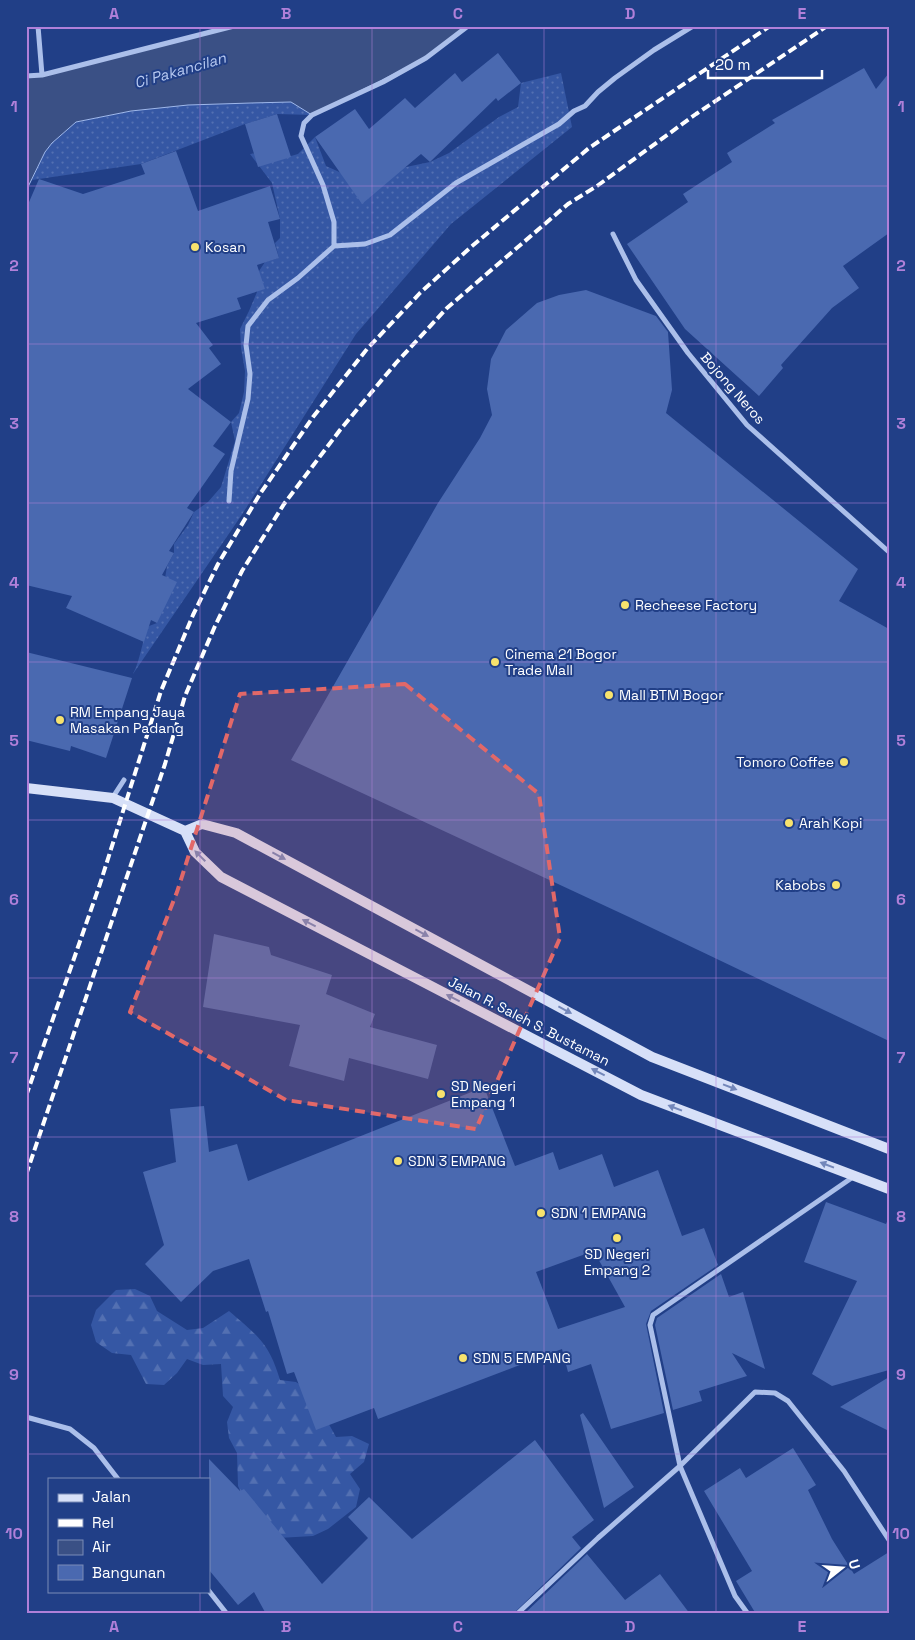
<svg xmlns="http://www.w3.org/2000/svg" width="915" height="1640" viewBox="0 0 915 1640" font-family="'Space Grotesk',sans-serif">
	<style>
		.grass { fill: url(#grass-dots) }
		.forest { fill: url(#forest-firs) }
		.water { fill: #3a5085; stroke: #9fb8eb }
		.building { fill: #4a69b0; fill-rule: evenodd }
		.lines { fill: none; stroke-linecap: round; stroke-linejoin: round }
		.minor { stroke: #abbfea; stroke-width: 5 }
		.secondary { stroke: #d7e0f8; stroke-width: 10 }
		.rail { stroke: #fff; stroke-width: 4; stroke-dasharray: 9 4; stroke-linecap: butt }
		.oneway { fill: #7387ba }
		.marked { fill: #e26868; fill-opacity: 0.2; stroke: #e26868; stroke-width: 4; stroke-dasharray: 10 6; stroke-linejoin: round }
		.grid { fill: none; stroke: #b080d9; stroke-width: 1; stroke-opacity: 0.55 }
		.poi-dot { fill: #f7e26d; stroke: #213f87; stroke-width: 2 }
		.labels { text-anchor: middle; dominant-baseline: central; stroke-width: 4; stroke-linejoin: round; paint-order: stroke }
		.poi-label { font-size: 14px; fill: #fff; stroke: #213f87; text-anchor: start }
		.street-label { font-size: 14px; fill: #fff; stroke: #213f87 }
		.water-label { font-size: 15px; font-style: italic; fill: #b7c9f1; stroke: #213f87 }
		.neatline { fill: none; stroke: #b080d9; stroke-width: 2 }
		.grid-label { font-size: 16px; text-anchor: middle; font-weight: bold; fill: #b080d9 }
	</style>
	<defs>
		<pattern id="grass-dots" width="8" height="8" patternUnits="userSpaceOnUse" patternTransform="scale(1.25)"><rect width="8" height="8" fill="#3557a4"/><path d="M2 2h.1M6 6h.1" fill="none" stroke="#5370b2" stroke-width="1.8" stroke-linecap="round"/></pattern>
		<pattern id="forest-firs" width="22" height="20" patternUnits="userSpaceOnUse" patternTransform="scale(1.25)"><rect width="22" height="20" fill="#3557a4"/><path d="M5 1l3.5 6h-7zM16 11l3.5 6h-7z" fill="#5370b2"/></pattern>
	</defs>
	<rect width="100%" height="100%" fill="#213f87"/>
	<!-- grass -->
	<path class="grass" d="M561,73l11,54 -121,97 -95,110 -115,182 -108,158c8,-16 8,-31 16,-48l8,-3 -3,-7 10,-31 3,-19 7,-13v-9l14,-19 6,-13 14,-10 13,-15 14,-46 -4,-19 8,-9 5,-21 1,-21 -4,-23 -1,-19 9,-18 8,-19 2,-21 6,-9 14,-4 -4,-15 5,-5v-19l-8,-36 -22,-29 21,-3 20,5 7,-2 17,-17 11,29 20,9 41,-4 43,-9 19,-9 50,-36 19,-10 3,-24z
		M291,102l21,13 -35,-1 -32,10 -104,40 -109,16 13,-28 7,-9 24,-21 55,-11 57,-6z"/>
	<!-- forest -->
	<path class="forest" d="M135,1289l15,7 7,15 30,19 16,-2 26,-17c29,25 40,32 51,69l16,2 15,10 25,45 16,-1 17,8 -5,18 -14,12 10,15 -4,18 -28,22 -15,7 -35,2 -33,-37 -7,-15 -1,-33 -8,-15 -2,-16 6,-15 -10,-11 -2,-32 -18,1 -16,-6 -10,14 -13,12 -18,-1 -15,-29 -19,-2 -16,-11 -5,-17 5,-15 20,-20z"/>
	<!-- water -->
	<path class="water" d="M230,26h238l-42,32 -114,57 -21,-13 -40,1 -63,2 -57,6 -55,11 -24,21 -7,9 -19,39v-116l19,-1z"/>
	<!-- building -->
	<path class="building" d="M498,53l23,30 -23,18 -2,-3 -66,64 -9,-8 -59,50 -47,-67 40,-28 14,20 36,-31 10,10 40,-35 7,9z
		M864,68l12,21 13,-16v160l-46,33 16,22 -27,20 -51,57 2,3 -24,28 -74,-67 -58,-85 61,-42 -5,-8 49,-32 -5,-9 48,-30 -3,-3z
		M277,114l14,43 -33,10 -13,-43z
		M176,151l22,60 72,-25 10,33 -12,3 11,36 -22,7 8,24 -28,9 4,11 -45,14 17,22 -4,3 12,16 -33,25 43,33 -18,24 12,8 -38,54 7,4 -25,39 5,2 -12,22 15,7 -20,41 -6,-3 -7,22 -78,-34 6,-12 -46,-11v-376l13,-30 44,15 62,-20 -4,-10z
		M586,290l70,26 12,16 4,58 -6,23 192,156 -19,32 50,28v412l-260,-124 -338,-157 147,-257 42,-65 12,-23 -5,-26 4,-30 15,-29 31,-27 22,-8z
		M26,652l106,26 -26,80 -35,-12 -1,5 -44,-11z
		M214,934l55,13 2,8 61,20 -6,19 49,20 -5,13 67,18 -9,34 -79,-21 -5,23 -55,-15 11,-41 -97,-18z
		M484,1087l31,79 38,-14 6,18 43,-16 12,33 44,-17 24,66 22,-8 14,37 -67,46 -5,13 18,89 -53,16 -20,-65 -23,8 -6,-23 -184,70 -4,-11 -58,22 -22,-58 -7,2 -19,-63 -2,1 -17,-53 -36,12 -32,31 -36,-38 19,-19 -21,-73 33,-10 -6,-53 34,-3 5,46 28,-8 11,37zM591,1252l1,4 4,-1 29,52 -67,22 -22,-57z
		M826,1202l60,22 3,-7v153l-57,16 -20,-12 45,-93 -53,-19z
		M721,1274l8,23 14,-5 22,77 -33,-16 15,23 -48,15 3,10 -29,9 -18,-85 2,-7z
		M889,1377v54l-49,-24z
		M583,1413l51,74 -30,21 -24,-93z
		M535,1440l59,80 -22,17 9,11 -68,66h-247l-12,-22 -16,13 -29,-35v-111l31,32 4,-2 78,95 46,-46 -20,-21 21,-20 43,42z
		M793,1448l23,37 -8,5 24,49 22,35 35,-22v62h-133l-20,-33 16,-10 -48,-80 36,-23 6,10z
		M587,1554l38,46 35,-26 30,40h-166z"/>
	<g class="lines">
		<!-- minor -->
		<path class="minor" d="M38,26l4,49
			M26,76l16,-1 192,-49
			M613,234l23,46 52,73 59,72 142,127
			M334,246v-24l-11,-37 -22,-49 3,-13 8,-8 71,-33 43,-24 42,-32
			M229,501l2,-30 17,-72 2,-25 -4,-29 2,-19 20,-26 30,-22 36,-32 31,-2 25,-9 66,-52 103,-59 15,-13 11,-5 13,-14 17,-14 39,-28 39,-24
			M113,797l11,-17
			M26,1417l44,12 24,19 24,31
			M209,1591l18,23
			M517,1614l81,-76 82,-72 75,-74 20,1 13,8 56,70 45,69
			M748,1614l-13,-18 -55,-130 -30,-141 3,-10 200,-138"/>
		<!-- secondary -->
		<path class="secondary" d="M26,788l87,10 72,33 10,21 26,25 420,218 248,94
			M185,831l17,-7 34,9 416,224 237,92"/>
		<!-- rail -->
		<path class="rail" d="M26,1096l74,-212 61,-193 32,-76 25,-51 42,-70 53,-77 54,-68 53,-56 51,-46 118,-99 181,-122
			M26,1175l139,-411 20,-68 30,-70 27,-55 42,-67 56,-74 56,-67 51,-55 121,-104 29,-18 99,-72 131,-88"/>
	</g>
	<!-- one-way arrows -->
	<defs><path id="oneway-solid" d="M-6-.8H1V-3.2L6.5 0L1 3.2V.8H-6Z" transform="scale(1.25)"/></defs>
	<g class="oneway">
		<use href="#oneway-solid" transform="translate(200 856) rotate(-135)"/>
		<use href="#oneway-solid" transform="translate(279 856) rotate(28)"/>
		<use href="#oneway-solid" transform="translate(309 923) rotate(-153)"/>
		<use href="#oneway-solid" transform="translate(422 933) rotate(28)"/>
		<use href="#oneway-solid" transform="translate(453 998) rotate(-153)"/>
		<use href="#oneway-solid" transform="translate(565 1010) rotate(28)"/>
		<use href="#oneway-solid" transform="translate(598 1072) rotate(-153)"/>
		<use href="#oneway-solid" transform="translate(730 1087) rotate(21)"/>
		<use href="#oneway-solid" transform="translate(675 1108) rotate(-159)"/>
		<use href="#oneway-solid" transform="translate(827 1165) rotate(-159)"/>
	</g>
	<!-- marked area -->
	<path class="marked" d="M405,684l134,110 21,144 -84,191 -190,-29 -156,-88 47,-120 63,-198z"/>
	<!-- grid -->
	<path class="grid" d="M200,26v1453M372,26v1588M544,26v1588M716,26v1588M26,186h863M26,344h863M26,503h863M26,662h863M26,820h863M26,978h863M26,1137h863M26,1296h863M26,1454h863M200,1591v23"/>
	<!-- markers -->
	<g class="poi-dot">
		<circle cx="195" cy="247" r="5"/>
		<circle cx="625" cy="605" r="5"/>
		<circle cx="495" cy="662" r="5"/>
		<circle cx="609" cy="695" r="5"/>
		<circle cx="60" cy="720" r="5"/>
		<circle cx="844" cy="762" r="5"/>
		<circle cx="789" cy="823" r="5"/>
		<circle cx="836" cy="885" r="5"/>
		<circle cx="441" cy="1094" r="5"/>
		<circle cx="398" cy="1161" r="5"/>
		<circle cx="541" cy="1213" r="5"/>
		<circle cx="617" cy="1238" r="5"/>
		<circle cx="463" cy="1358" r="5"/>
	</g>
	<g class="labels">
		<!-- poi labels -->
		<g class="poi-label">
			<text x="205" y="247">Kosan</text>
			<text x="635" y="605">Recheese Factory</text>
			<text x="505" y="654">Cinema 21 Bogor<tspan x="505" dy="16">Trade Mall</tspan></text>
			<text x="619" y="695">Mall BTM Bogor</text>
			<text x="70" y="712">RM Empang Jaya<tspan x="70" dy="16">Masakan Padang</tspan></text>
			<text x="834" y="762" text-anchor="end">Tomoro Coffee</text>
			<text x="799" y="823">Arah Kopi</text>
			<text x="826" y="885" text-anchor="end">Kabobs</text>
			<text x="451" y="1086">SD Negeri<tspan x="451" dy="16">Empang 1</tspan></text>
			<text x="408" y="1161">SDN 3 EMPANG</text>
			<text x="551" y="1213">SDN 1 EMPANG</text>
			<text x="617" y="1254" text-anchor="middle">SD Negeri<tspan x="617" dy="16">Empang 2</tspan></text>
			<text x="473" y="1358">SDN 5 EMPANG</text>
		</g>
		<!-- street labels -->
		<g class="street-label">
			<text transform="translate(733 388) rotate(49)">Bojong Neros</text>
			<text transform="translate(529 1021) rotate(27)">Jalan R. Saleh S. Bustaman</text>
		</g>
		<!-- water labels -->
		<g class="water-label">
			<text transform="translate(180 70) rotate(-16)">Ci Pakancilan</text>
		</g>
	</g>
	<!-- border -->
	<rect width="915" height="1640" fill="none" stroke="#213f87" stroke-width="55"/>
	<!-- legend -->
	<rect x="48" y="1478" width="162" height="115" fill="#213f87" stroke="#7a8cb7"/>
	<rect x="58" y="1494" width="25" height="8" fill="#d7e0f8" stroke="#7a8cb7"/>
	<text x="92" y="1502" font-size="15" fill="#ffffff">Jalan</text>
	<rect x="58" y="1519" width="25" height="8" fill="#ffffff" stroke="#7a8cb7"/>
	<text x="92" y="1528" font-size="15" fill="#ffffff">Rel</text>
	<rect x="58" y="1540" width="25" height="15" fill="#3a5085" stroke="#7a8cb7"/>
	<text x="92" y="1552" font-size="15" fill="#ffffff">Air</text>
	<rect x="58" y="1565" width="25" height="15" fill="#4a69b0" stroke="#7a8cb7"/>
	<text x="92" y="1578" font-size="15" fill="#ffffff">Bangunan</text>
	<!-- north arrow -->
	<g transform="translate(842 1568) rotate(73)" stroke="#213f87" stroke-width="4" paint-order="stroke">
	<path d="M0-4L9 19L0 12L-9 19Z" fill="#ffffff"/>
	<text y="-8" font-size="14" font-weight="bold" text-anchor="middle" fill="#ffffff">U</text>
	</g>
	<!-- scale -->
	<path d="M708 70v8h114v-8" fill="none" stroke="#ffffff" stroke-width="2.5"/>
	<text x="715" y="70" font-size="15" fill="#ffffff" stroke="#213f87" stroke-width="4" paint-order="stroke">20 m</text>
	<rect x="28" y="28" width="860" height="1584" class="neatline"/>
	<g class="grid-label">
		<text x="114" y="19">A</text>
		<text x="286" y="19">B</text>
		<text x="458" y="19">C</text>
		<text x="630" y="19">D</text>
		<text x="802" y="19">E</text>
		<text x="14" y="112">1</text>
		<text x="901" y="112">1</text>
		<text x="14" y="271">2</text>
		<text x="901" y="271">2</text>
		<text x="14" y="429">3</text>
		<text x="901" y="429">3</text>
		<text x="14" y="588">4</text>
		<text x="901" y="588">4</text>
		<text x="14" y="746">5</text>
		<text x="901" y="746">5</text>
		<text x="14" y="905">6</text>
		<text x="901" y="905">6</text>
		<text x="14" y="1063">7</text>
		<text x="901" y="1063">7</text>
		<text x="14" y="1222">8</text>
		<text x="901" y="1222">8</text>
		<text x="14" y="1380">9</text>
		<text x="901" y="1380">9</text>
		<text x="14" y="1539">10</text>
		<text x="901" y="1539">10</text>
		<text x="114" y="1632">A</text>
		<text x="286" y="1632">B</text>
		<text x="458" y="1632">C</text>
		<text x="630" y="1632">D</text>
		<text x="802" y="1632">E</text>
	</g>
</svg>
